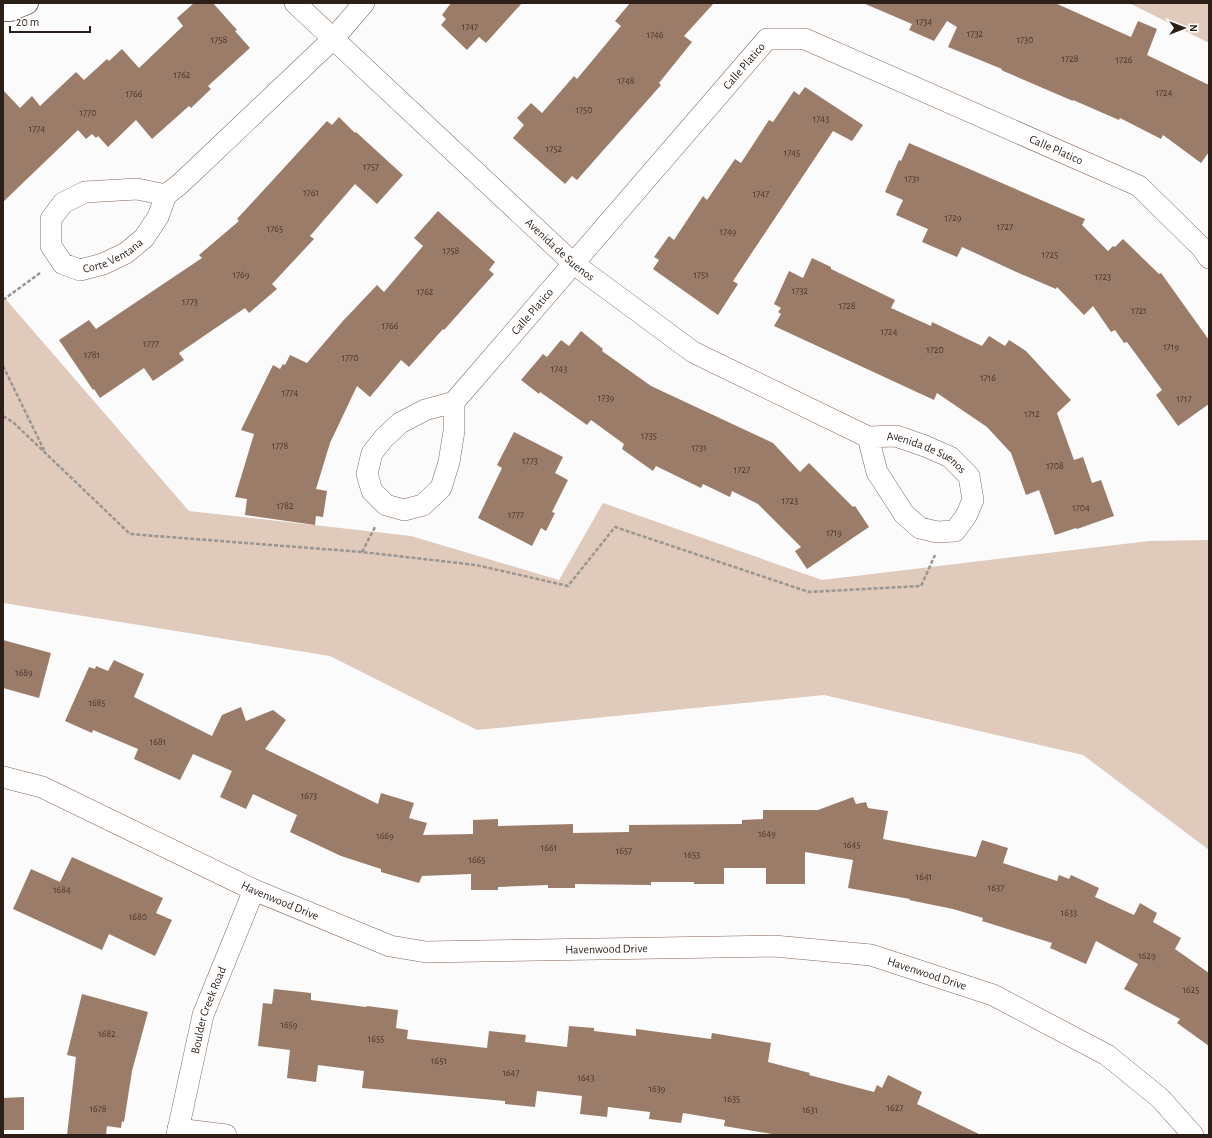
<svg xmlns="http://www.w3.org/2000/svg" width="1212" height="1138" viewBox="0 0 1212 1138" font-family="'Alegreya Sans',sans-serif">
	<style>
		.green { fill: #dfcabc }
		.building { fill: #9b7c69 }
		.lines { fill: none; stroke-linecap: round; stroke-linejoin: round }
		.minor-casing { stroke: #856754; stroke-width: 22 }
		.tertiary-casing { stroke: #856754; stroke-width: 24 }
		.path { stroke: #9b9591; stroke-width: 2.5; stroke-dasharray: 4 2; stroke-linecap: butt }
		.minor { stroke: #fff; stroke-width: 21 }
		.tertiary { stroke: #fff; stroke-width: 22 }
		.labels { text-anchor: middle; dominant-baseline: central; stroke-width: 3; stroke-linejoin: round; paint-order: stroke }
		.number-label { font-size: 10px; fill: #48362c }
		.street-label { font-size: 12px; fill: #2c1f17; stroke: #fff }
	</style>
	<rect width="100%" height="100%" fill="#fbfbfb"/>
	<!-- green -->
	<path class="green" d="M1129,3h80v40z
		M3,296l186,215 222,25 148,44 44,-77 219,77 327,-39 60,-1v310l-126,-95 -259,-60 -347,35 -147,-74 -327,-53z"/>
	<!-- building -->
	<path class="building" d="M194,3h19l24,27 -2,1 15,17 -42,38 3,3 -20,19 -2,-2 -37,33 -16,-19 -28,27 -10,-11 -2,2 -4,-4 -6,5 -8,-9 -75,72v-112l17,18 12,-12 8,10 36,-34 8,8 23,-21 2,2 13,-12 17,19 44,-42 -6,-8z
		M451,3h71l-36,40 -7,-6 -12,13 -26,-25 5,-6 -4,-4z
		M630,3h84l-30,33 8,6 -33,41 2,2 -84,95 -5,-4 -7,8 -52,-46 11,-13 -7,-7 14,-15 11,10 32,-37 3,3 44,-53 -6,-5z
		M863,3h192l76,34 7,-16 19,8 -10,26 62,30v67l-8,11 -38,-28 -2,4 -41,-21 -1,2 -46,-20v1l-72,-31 1,-1 -54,-22 9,-20 -10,-6 -13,20 -25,-11 3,-6z
		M805,87l58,38 -11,16 -19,-10 -100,150 5,3 -20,31 -65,-46 6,-9 -5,-3 15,-21 5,4 29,-44 4,4 28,-41 6,4 28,-43 4,2 21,-31 5,4z
		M339,117l16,16 1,-1 47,43 -26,29 -22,-20 -45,52 4,3 -42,45 5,5 -28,24 -4,-5 -66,45 5,7 -31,21 -9,-13 -44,30 -6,-9 -1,1 -34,-50 30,-20 7,9 106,-71 -3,-3 40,-34 -2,-2 90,-98 5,4z
		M909,143l176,76 -3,6 26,26 5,-5 2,1 8,-8 36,35 2,-1 48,67v64l-31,22 -22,-31 6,-5 -35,-48 -3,1 -9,-13 -4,2 -18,-26 -9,9 -27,-28 -1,2 -35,-15 -59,-27 -5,10 -35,-15 6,-13 -32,-14 7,-15 -18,-8 14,-32 2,1z
		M438,211l57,51 -6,8 5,4 -50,56 -1,-1 -34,38 -8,-7 -31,37 -13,-11 -27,57 -14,46 11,2 -4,26 -7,-1 -1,9 -70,-10 2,-16 -12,-2 19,-63 -13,-4 32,-65 7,4 3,-5 2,1 5,-10 17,8 35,-41 35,-37 7,7 39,-46 -9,-8z
		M812,258l19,9v2l64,31 -4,8 40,18 1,-4 50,24 7,-10 16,10 4,-6 17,11 45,49 -14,13 17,47 9,-3 9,26 9,-3 13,36 -37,13 -1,-1 -21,7 -16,-45 -13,5 -15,-42 -24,-26 -50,-34 -3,7 -160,-74 7,-12 -3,-2 3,-4 -7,-4 15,-33 14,7z
		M581,331l22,18 -1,2 49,35 122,57 27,29 9,-9 44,44 2,-1 14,21 -62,42 -12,-18 6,-4 -43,-43 -26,-13 -2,6 -27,-13 -2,4 -45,-22 -3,5 -31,-22 2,-5 -33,-24 -4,5 -47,-33 -1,2 -18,-14 22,-26 4,3 14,-17 8,6z
		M514,432l49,25 -8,16 13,7 -16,32 3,1 -9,18 -5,-3 -9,18 -54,-28 24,-50 -5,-3z
		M3,640l48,13 -12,45 -36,-10z
		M114,660l30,14 -10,23 78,39 10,-21 19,-8 5,14 27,-11 13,10 -21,29 113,55 3,-11 33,10 -5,15 18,5 -4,12 50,-1v-14l25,-1v7l75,-2v9l56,-1v-7l113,-1v-4l21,-1v-9h55l35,-13 3,7 10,-2 2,6 20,3 -5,28 93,18 6,-17 26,8 -5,15 54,18 2,-6 10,4 2,-4 28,13 -4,9 39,18 6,-12 17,10 -4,9 28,16 -6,11 34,24v73l-32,-23 3,-4 -56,-30 14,-25 -42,-23 -10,23 -36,-16 2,-5 -70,-22 1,-3 -30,-9 -44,-9 1,-1 -62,-11 5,-28 -48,-8v32h-39v-16h-42v16h-30v-2h-43v3l-76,-1v4h-27v-3l-50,2v3h-27v-16l-49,2 -3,7 -38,-11v-3l-40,-13 -51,-24 7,-17 -44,-21 -7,15 -26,-12 12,-26 -39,-17 -13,26 -46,-21 4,-10 -45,-19 -1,3 -27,-12 24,-54 6,2 1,-3 12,5z
		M72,857l91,41 -7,15 16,7 -17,36 -46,-22 -7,16 -89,-41 18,-40 29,13z
		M274,989l37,4v7l55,7 1,-1 31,4 -2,18 12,2 -1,9 80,9 2,-17 37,4 -1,7 42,5 2,-21 25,2v3l42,5v-7l75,10 1,-6 59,10 -3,19 42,11 -1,2 65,17 3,-7 5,3 6,-13 34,17 -5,12 64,31h-203l-54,-9 1,-6 -42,-7 -2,10 -32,-4 1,-7 -42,-5 -1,10 -27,-3 2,-18 -45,-5 -2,16 -30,-3v-3l-143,-13 2,-17 -46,-6 -2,17 -29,-4 3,-28 -32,-4 5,-43 9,1z
		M82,994l66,18 -16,59 -8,51 -2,-1 -1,7 -14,-2 -1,9h-39l9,-78 -9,-2z
		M24,1097v33h-21v-32z"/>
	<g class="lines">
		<!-- minor casing -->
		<g class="minor-casing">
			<g id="minor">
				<path id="s1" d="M295,3l279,261 119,88 175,85 28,-1 29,10 25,11 19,19 4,24 -7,16 -11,15 -18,1 -17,-4 -16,-14 -27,-42 -9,-35"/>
				<path id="s2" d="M166,195l-29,-6 -52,3 -22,11 -12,16v27l12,18 17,6 23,-6 23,-11 18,-15 14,-21 8,-22 14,-11 154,-146 30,-35"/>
				<path id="s3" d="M454,402v29l-5,31 -8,26 -18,17 -19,5 -18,-5 -14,-14 -5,-17 5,-21 12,-15 16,-15 25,-13 29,-8 313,-363h38l334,147 63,62 7,10"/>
				<path id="s4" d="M3,777l39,10 212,103 136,56 36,6 348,-6 97,9 122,40 114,60 53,43 33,37"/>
				<path d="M178,1129l48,6"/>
				<path id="s5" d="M177,1135l26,-120 51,-125"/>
			</g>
		</g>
		<!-- tertiary casing -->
		<g class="tertiary-casing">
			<path id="tertiary" d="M3,10h7l17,-7"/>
		</g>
		<!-- path -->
		<path class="path" d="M3,300l37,-27
			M3,366l41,84
			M3,416l11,7 116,111 232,18 114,13 92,21 47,-59 194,65 112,-6 14,-31
			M362,552l13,-25"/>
		<!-- minor -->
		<use href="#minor" class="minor"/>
		<!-- tertiary -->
		<use href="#tertiary" class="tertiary"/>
	</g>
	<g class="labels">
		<!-- number labels -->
		<g class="number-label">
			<text x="924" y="22">1734</text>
			<text x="470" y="27">1747</text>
			<text x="975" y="34">1732</text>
			<text x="655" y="35">1746</text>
			<text x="219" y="40">1758</text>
			<text x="1025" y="40">1730</text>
			<text x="1070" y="59">1728</text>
			<text x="1124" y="60">1726</text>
			<text x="182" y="75">1762</text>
			<text x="626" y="81">1748</text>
			<text x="1164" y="93">1724</text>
			<text x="134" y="94">1766</text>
			<text x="584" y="110">1750</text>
			<text x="88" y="113">1770</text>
			<text x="821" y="119">1743</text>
			<text x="37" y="129">1774</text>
			<text x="554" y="149">1752</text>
			<text x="792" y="153">1745</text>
			<text x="371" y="167">1757</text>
			<text x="912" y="179">1731</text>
			<text x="311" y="193">1761</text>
			<text x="761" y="194">1747</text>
			<text x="953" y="218">1729</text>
			<text x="1005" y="227">1727</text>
			<text x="275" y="229">1765</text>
			<text x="728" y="232">1749</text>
			<text x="451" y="251">1758</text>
			<text x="1050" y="255">1725</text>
			<text x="241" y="275">1769</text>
			<text x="701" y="275">1751</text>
			<text x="1103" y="277">1723</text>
			<text x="800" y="291">1732</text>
			<text x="425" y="292">1762</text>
			<text x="190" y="302">1773</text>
			<text x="847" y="306">1728</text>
			<text x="1139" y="311">1721</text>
			<text x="390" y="326">1766</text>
			<text x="889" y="332">1724</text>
			<text x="151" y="344">1777</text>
			<text x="1171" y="347">1719</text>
			<text x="935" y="350">1720</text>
			<text x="92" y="355">1781</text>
			<text x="350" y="358">1770</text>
			<text x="559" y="369">1743</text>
			<text x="988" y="378">1716</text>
			<text x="290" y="393">1774</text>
			<text x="606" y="398">1739</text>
			<text x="1184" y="399">1717</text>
			<text x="1032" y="414">1712</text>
			<text x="649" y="436">1735</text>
			<text x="280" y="446">1778</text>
			<text x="699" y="448">1731</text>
			<text x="530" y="461">1773</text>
			<text x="1055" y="466">1708</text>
			<text x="742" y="470">1727</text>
			<text x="790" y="501">1723</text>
			<text x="285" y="506">1782</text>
			<text x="1081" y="508">1704</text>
			<text x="516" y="515">1777</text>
			<text x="834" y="533">1719</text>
			<text x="24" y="673">1689</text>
			<text x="97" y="703">1685</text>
			<text x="158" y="742">1681</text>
			<text x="309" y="796">1673</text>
			<text x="767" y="834">1649</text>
			<text x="385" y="836">1669</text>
			<text x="852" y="845">1645</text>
			<text x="549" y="848">1661</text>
			<text x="624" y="851">1657</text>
			<text x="692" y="855">1653</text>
			<text x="477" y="860">1665</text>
			<text x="924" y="877">1641</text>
			<text x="996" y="888">1637</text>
			<text x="62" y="890">1684</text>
			<text x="1069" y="913">1633</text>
			<text x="138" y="917">1680</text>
			<text x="1147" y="956">1629</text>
			<text x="1191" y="990">1625</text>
			<text x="289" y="1025">1659</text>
			<text x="107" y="1034">1682</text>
			<text x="376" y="1039">1655</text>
			<text x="439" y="1061">1651</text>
			<text x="511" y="1073">1647</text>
			<text x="586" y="1078">1643</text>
			<text x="657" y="1089">1639</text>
			<text x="732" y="1099">1635</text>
			<text x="895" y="1108">1627</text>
			<text x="98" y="1109">1678</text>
			<text x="810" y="1110">1631</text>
		</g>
		<!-- street labels -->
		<g class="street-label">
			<text stroke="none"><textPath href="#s3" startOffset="753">Calle Platico</textPath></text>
			<text stroke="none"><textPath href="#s3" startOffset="1101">Calle Platico</textPath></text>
			<text stroke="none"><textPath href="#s1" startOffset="362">Avenida de Suenos</textPath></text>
			<text stroke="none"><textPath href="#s2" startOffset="229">Corte Ventana</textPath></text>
			<text stroke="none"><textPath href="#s3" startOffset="429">Calle Platico</textPath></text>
			<text stroke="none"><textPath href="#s1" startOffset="787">Avenida de Suenos</textPath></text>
			<text stroke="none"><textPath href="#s4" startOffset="304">Havenwood Drive</textPath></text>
			<text stroke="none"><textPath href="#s4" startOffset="640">Havenwood Drive</textPath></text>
			<text stroke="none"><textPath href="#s4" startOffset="964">Havenwood Drive</textPath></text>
			<text stroke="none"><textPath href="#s5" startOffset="129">Boulder Creek Road</textPath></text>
		</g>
	</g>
	<!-- border -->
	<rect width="1212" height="1138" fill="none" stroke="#2c1f17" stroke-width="8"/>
	<!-- north arrow -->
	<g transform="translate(1184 28) rotate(90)" stroke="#ffffff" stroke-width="3" paint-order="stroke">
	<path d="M0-3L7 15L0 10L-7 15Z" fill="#2c1f17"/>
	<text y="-6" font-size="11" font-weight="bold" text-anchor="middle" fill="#2c1f17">N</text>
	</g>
	<!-- scale -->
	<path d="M10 26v6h80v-6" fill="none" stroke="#2c1f17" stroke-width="2"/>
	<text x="16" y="26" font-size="12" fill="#2c1f17" stroke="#ffffff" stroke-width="3" paint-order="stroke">20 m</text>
</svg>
